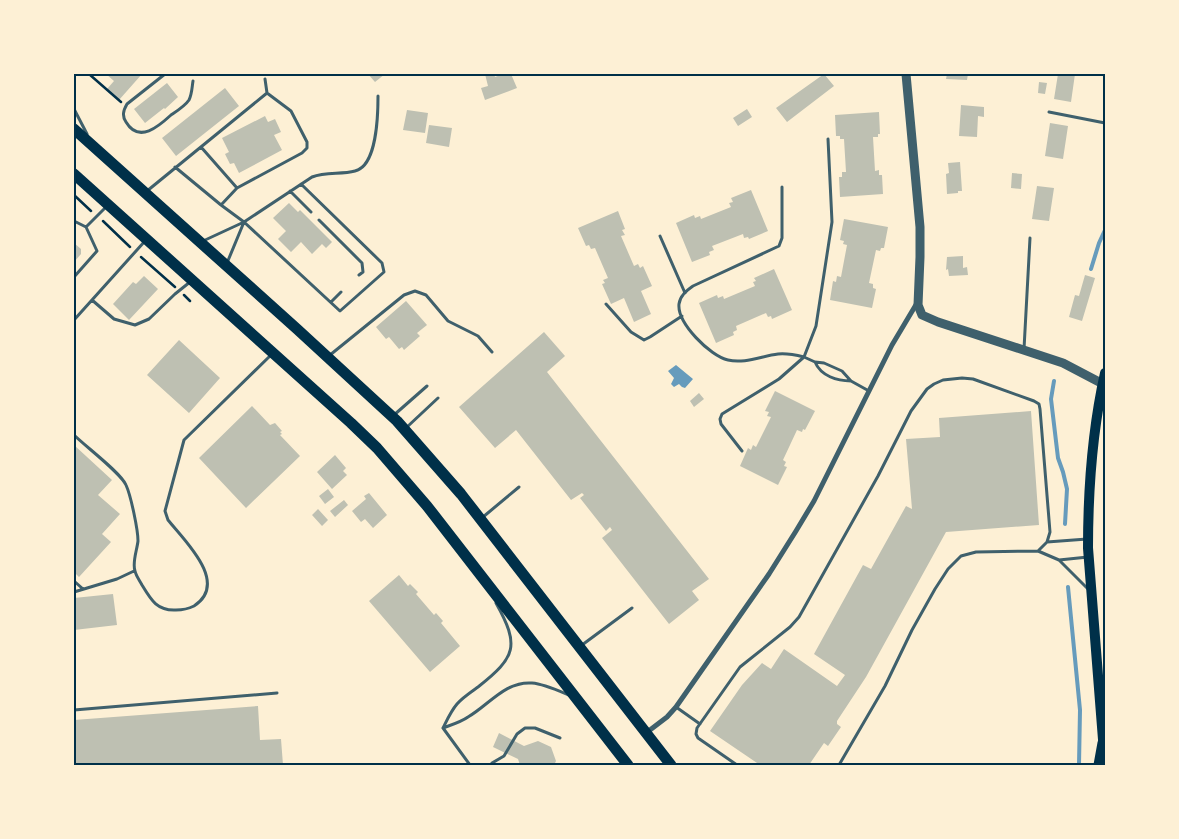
<svg xmlns="http://www.w3.org/2000/svg" width="1179" height="839" viewBox="0 0 1179 839" font-family="Poppins,sans-serif">
	<style>
		.water { fill: #669bbc }
		.lines { fill: none; stroke-linecap: round; stroke-linejoin: round }
		.stream { stroke: #669bbc; stroke-width: 4 }
		.building { fill: #bec0b2 }
		.path { stroke: #003049; stroke-width: 2.5 }
		.service { stroke: #3f606c; stroke-width: 3 }
		.minor { stroke: #3f606c; stroke-width: 5 }
		.tertiary { stroke: #3f606c; stroke-width: 9 }
		.primary { stroke: #003049; stroke-width: 10 }
		.trunk { stroke: #003049; stroke-width: 11 }
		.neatline { fill: none; stroke: #003049; stroke-width: 2 }
	</style>
	<rect width="100%" height="100%" fill="#fdf0d5"/>
	<!-- water -->
	<path class="water" d="M676,365l17,14 -8,9 -3,-1 -3,-3 -5,3 -3,-3 3,-6 -6,-7z"/>
	<g class="lines">
		<!-- stream -->
		<path class="stream" d="M1091,269l8,-26 6,-13
			M1054,381l-3,18 7,59 5,14 4,17 -2,35
			M1068,587l12,123 -1,55"/>
	</g>
	<!-- building -->
	<path class="building" d="M106,74h36l-23,26 -12,-11 7,-8z
		M368,74h17l-10,8z
		M485,74h9l1,3 8,-3h8l6,14 -32,12 -4,-12 7,-2z
		M824,74l10,12 -47,36 -11,-14z
		M947,74h21l-1,6 -21,-1z
		M1058,74h17l-4,28 -17,-3z
		M1039,82l8,1 -2,11 -7,-1z
		M167,83l11,14 -13,12 -1,-1 -19,15 -11,-14z
		M225,88l14,18 -63,50 -14,-18z
		M961,105l23,2v10l-6,-1 -1,21 -18,-1z
		M747,109l5,8 -14,9 -5,-8z
		M407,110l21,3 -3,20 -22,-3z
		M879,112l1,22h-2v3h-5l2,34 4,-1v5h3l1,19 -43,3 -1,-20h3v-5h4l-2,-33h-4v-3h-4l-1,-21z
		M265,116l3,6 7,-3 6,13 -7,3 8,15 -43,23 -5,-10 -4,1 -5,-10 4,-2 -7,-14z
		M1050,123l18,3 -5,33 -18,-3z
		M429,125l23,3 -3,19 -23,-4z
		M960,162l2,29h-4v2l-11,1 -1,-20 3,-1 -1,-10z
		M1012,173l10,1 -1,15 -10,-1z
		M1037,186l17,2 -5,33 -17,-2z
		M751,190l17,41 -19,8 -1,-2 -4,1 -1,-4 -31,12 2,4 -5,2 1,3 -18,7 -16,-39 18,-8 1,3 5,-2 1,3 30,-12 -2,-4 4,-1 -2,-4z
		M289,203l9,9 2,-2 32,32 -6,6 -4,-4 -10,10 -11,-12 -10,10 -13,-13 8,-8 -13,-13z
		M618,211l7,18 -3,1 3,5 -4,1 13,30 4,-2 2,4 3,-2 9,20 -11,5 10,23 -17,8 -10,-24 -13,6 -9,-20 3,-1 -2,-3 5,-2 -13,-30 -4,1 -2,-4 -3,1 -8,-18z
		M844,219l44,8 -4,21h-3l-1,3 -4,-1 -7,33 4,1v4l3,1 -4,19 -42,-8 3,-19 3,1 1,-6 4,1 6,-32 -4,-1 1,-3 -4,-1z
		M74,243l7,6v5l-7,8z
		M963,256v12l4,-1 1,8 -19,1 -1,-7 -2,1 1,-13z
		M774,269l18,41 -20,9 -1,-3 -3,1 -2,-4 -30,13 1,4 -4,2 1,3 -18,8 -17,-40 18,-8 1,3 5,-2 1,3 31,-13 -2,-4 3,-1 -2,-3z
		M1085,275l10,3 -13,43 -13,-4 6,-22 4,1z
		M144,276l14,13 -29,31 -16,-16 20,-22 3,2z
		M406,301l21,24 -10,8 3,3 -16,14 -2,-3 -3,2 -10,-12 -3,2 -10,-12z
		M544,332l21,24 -18,16 162,207 -17,12 7,9 -30,24 -67,-86 10,-8 -2,-3 -4,4 -26,-33 4,-3 -2,-2 -11,7 -55,-70 -21,18 -36,-41z
		M179,340l41,38 -31,35 -42,-38z
		M775,391l40,20 -10,19 -2,-1 -1,3 -5,-2 -14,30 3,2 -2,4 3,1 -9,18 -38,-19 8,-18 3,2 2,-5 3,2 15,-30 -4,-1 2,-4 -4,-1z
		M699,393l5,6 -10,8 -4,-6z
		M252,406l18,19 5,-2 7,8 -2,1 2,2 -2,1 20,21 -54,52 -47,-50z
		M1031,411l8,114 -93,7 -80,145 -29,44v3l4,3 -13,19 -4,-3 -15,22h-49l-50,-34 32,-46 20,-22 9,6 13,-20 53,37 8,-11 -31,-21 49,-89 8,4 35,-63 6,3 -6,-70 34,-2 -1,-19z
		M74,445l38,35 -14,15 22,19 -18,20 9,8 -32,35 -5,-5z
		M335,455l11,13 -3,3 4,4 -15,14 -15,-17z
		M328,489l6,8 -9,7 -6,-8z
		M369,493l18,22 -14,13 -8,-9 -4,3 -9,-11 14,-12 -2,-3z
		M344,500l4,5 -13,12 -5,-6z
		M318,509l10,11 -6,6 -10,-11z
		M399,575l9,11 2,-2 8,8 -2,2 18,21 2,-2 7,8 -2,2 19,23 -30,26 -61,-71z
		M113,594l4,31 -43,5v-32z
		M258,706l2,34 21,-1 2,26h-209v-45z
		M499,733l25,13 14,-5 13,6 5,14 -2,4h-34l-2,-6 -25,-12z"/>
	<g class="lines">
		<!-- path -->
		<path class="path" d="M89,74l32,28
			M74,195l17,16
			M103,221l27,26
			M141,257l34,30
			M184,295l6,6"/>
		<!-- service -->
		<path class="service" d="M165,74l-38,30c-4,7 -5,12 -1,18 13,22 33,4 45,-7 6,-4 14,-9 18,-15 3,-6 3,-13 4,-19
			M74,109l13,25
			M1049,112l56,11
			M201,147l36,41
			M175,167l46,38 23,17 96,89 44,-39 -2,-9 -81,-79
			M782,187v51l-3,8 -86,40c-7,5 -13,10 -14,18 -2,19 31,52 49,56 16,4 34,-4 50,-6 9,-1 18,1 26,3l12,-31 16,-104 -4,-83
			M147,191l120,-98 -2,-14
			M290,191l21,21
			M221,205l16,-17 65,-35 5,-5v-6l-16,-31 -24,-18
			M319,220l43,43 1,9 -4,3
			M74,221l12,6 20,-20
			M660,236l25,57
			M203,241l41,-19 68,-45c14,-6 29,-2 43,-6 22,-5 23,-57 23,-75
			M227,263l17,-41
			M74,277l23,-26 -11,-24
			M92,300l22,19 21,6 14,-6 26,-25 15,-12
			M331,302l10,-10
			M606,304l25,28 13,8 6,-3 32,-21
			M74,320l71,-79
			M1024,349l6,-111
			M330,355l74,-60 11,-4 11,4 22,26 30,15 14,16
			M815,362c6,14 22,19 36,19
			M394,415l33,-29
			M407,427l31,-29
			M74,435c11,11 47,38 52,50 5,11 12,45 12,56 -1,9 -6,22 -3,30 1,5 5,10 7,14 9,15 15,26 34,25 6,0 12,-1 18,-4 36,-23 -10,-66 -26,-86l-3,-9 19,-71 87,-85
			M742,451l-21,-27 -1,-5 2,-5 57,-35 25,-22 11,5 9,1 18,8 9,10 18,10
			M483,517l36,-30
			M1047,542l40,-3
			M1059,560l29,-3
			M74,581l9,8
			M74,592l43,-13 17,-8
			M496,603c24,43 20,54 -18,84 -7,5 -16,11 -21,17 -6,7 -10,16 -14,24 8,-3 18,-6 25,-11 21,-12 37,-36 64,-34 12,1 25,7 37,12
			M582,645l50,-37
			M676,707l24,17
			M74,710l203,-17
			M443,728l27,37
			M492,763l12,-7 13,-22 8,-6h10l25,10
			M737,765l-39,-27 -2,-4 1,-6 43,-61 50,-40 9,-10 79,-141 33,-65 16,-22 7,-5 9,-4 19,-2 11,1 61,22 5,3 1,5 10,123 -3,10 -9,9
			M839,765l46,-79 27,-56 23,-41 13,-20 13,-13 15,-4 62,-1 21,9 30,30"/>
		<!-- minor -->
		<path class="minor" d="M646,733l21,-16 9,-10 93,-133 27,-43 18,-30 78,-156 25,-42"/>
		<!-- tertiary -->
		<path class="tertiary" d="M906,74l14,153v30l-2,48 4,10 16,7 125,41 40,21"/>
		<!-- primary -->
		<path class="primary" d="M1105,765l-17,-217c0,-59 4,-117 17,-175"/>
		<!-- trunk -->
		<path class="trunk" d="M74,129l223,200 100,92 64,73 210,271
			M74,174l277,249 26,25 50,58 201,259
			M1099,765l4,-22"/>
	</g>
	<!-- border -->
	<rect width="1179" height="839" fill="none" stroke="#fdf0d5" stroke-width="150"/>
	<rect x="75" y="75" width="1029" height="689" class="neatline"/>
</svg>
